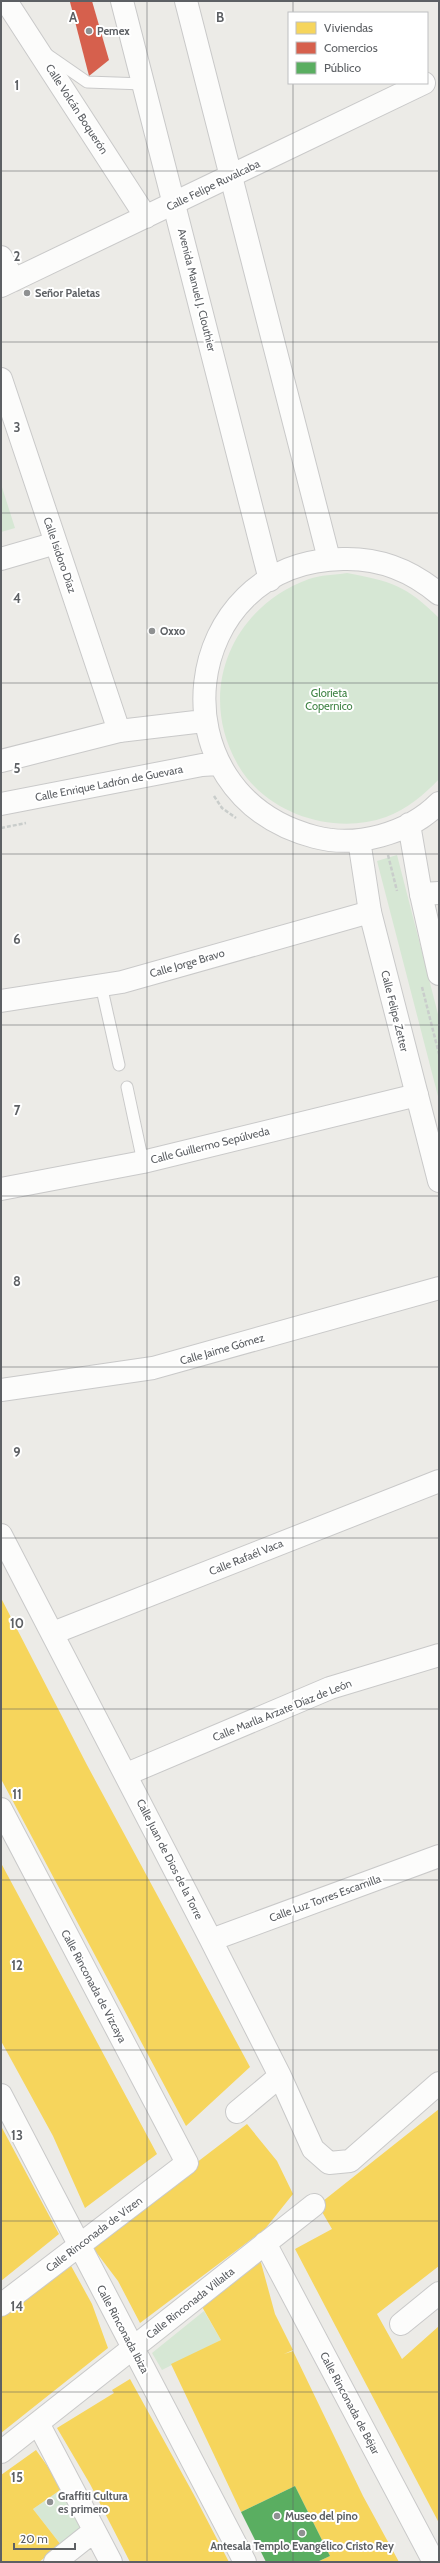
<svg xmlns="http://www.w3.org/2000/svg" width="440" height="2563" viewBox="0 0 440 2563" font-family="Cabin,sans-serif">
	<style>
		.green { fill: #d6e7d4 }
		.homes { fill: #f6d55c }
		.shops { fill: #d6604d }
		.public { fill: #5aae61 }
		.lines { fill: none; stroke-linecap: round; stroke-linejoin: round }
		.lane-casing { stroke: #c9c9c9; stroke-width: 13 }
		.street-casing { stroke: #c9c9c9; stroke-width: 24 }
		.secondary-casing { stroke: #c9c9c9; stroke-width: 24 }
		.path { stroke: #c9cdcb; stroke-width: 2.5; stroke-dasharray: 4 2; stroke-linecap: butt }
		.lane { stroke: #fcfcfb; stroke-width: 11 }
		.street { stroke: #fcfcfb; stroke-width: 22 }
		.secondary { stroke: #fcfcfb; stroke-width: 22 }
		.grid { fill: none; stroke: #5d6064; stroke-width: 1; stroke-opacity: 0.55 }
		.poi-dot { fill: #8f9192; stroke: #fff; stroke-width: 1.5 }
		.labels { text-anchor: middle; dominant-baseline: central; stroke-width: 4; stroke-linejoin: round; paint-order: stroke }
		.poi-label { font-size: 11px; font-weight: bold; fill: #5d6064; stroke: #fff; text-anchor: start }
		.street-label { font-size: 11px; fill: #5d6064; stroke: #fff }
		.park-label { font-size: 11px; fill: #3e8243; stroke: #fff }
		.grid-label { font-size: 13px; text-anchor: middle; font-weight: bold; fill: #5d6064; stroke: #fff; stroke-width: 4; stroke-linejoin: round; paint-order: stroke }
	</style>
	<rect width="100%" height="100%" fill="#ecebe7"/>
	<!-- green -->
	<path class="green" d="M1,484l14,44 -14,4z
		M347,573c44,8 60,13 92,45v161c-15,16 -32,30 -53,38 -52,19 -120,-3 -148,-52 -42,-73 -7,-158 71,-186 11,-4 26,-4 38,-6z
		M397,855l42,163v82l-62,-239z
		M204,2311l17,29 -59,30 -10,-17z
		M63,2488l18,43 -20,14 -28,-36z"/>
	<!-- homes -->
	<path class="homes" d="M1,1598l86,167 163,302 -64,59 -185,-347z
		M1,1863l156,291 -72,54 -32,-72 -52,-95z
		M439,2109v157l-62,48 25,45 37,-33v197l-144,-274 37,-20 -14,-24z
		M247,2124l30,37 16,33 -28,35 -125,94 -22,-42 -28,-37z
		M1,2126l58,108 -58,47z
		M260,2259l15,55 18,36 -9,4 9,-3 70,145 36,66h-82l13,-6 -35,-70 -54,26 -70,-148 50,-24 -20,-35z
		M70,2264l22,40 16,44 -107,85v-118z
		M130,2379l64,116 35,67h-99l-40,-78 -33,-56 57,-35 -2,-3z
		M36,2450l27,38 -30,21 28,36 -22,17h-38v-87z"/>
	<!-- shops -->
	<path class="shops" d="M71,1h21l17,59 -20,16 -19,-74z"/>
	<!-- public -->
	<path class="public" d="M295,2486l35,70 -13,6h-51l-25,-50z"/>
	<g class="lines">
		<!-- lane casing -->
		<g class="lane-casing">
			<path id="lane" d="M48,55l39,27 57,2
				M101,985l18,80
				M127,1087l16,75"/>
		</g>
		<!-- street casing -->
		<g class="street-casing">
			<path id="street" d="M6,1l140,216
				M1,257l13,23
				M1,286l423,-203
				M1,379l118,352
				M1,559l55,-16
				M421,894l18,-1
				M1,1001l121,-19 248,-70
				M1,1189l142,-27 274,-67
				M1,1390l152,-22 286,-80
				M1,1535l210,405 69,136 33,73 16,14 21,-2 89,-78
				M53,1633l386,-152
				M127,1774l203,-86 109,-33
				M1,1809l186,354 -186,142
				M211,1940l228,-84
				M1,2095l244,467
				M237,2112l43,-36
				M265,2243l169,319
				M401,2324l38,-31
				M38,2423l73,139
				M1,2452l313,-247
				M55,2562l39,-31"/>
		</g>
		<!-- secondary casing -->
		<g class="secondary-casing">
			<path id="secondary" d="M122,1l148,579
				M186,1l143,558
				M439,594c-27,-23 -60,-36 -96,-35 -165,2 -193,235 -28,278 41,11 93,-3 124,-34
				M1,761l118,-30 85,-10
				M1,804l201,-39 16,-1
				M409,824l12,70 18,80
				M359,840l11,72 69,269"/>
		</g>
		<!-- path -->
		<path class="path" d="M214,796l8,12 14,10
			M1,828l25,-5
			M388,855l9,36
			M422,987l17,67"/>
		<!-- lane -->
		<use href="#lane" class="lane"/>
		<!-- street -->
		<use href="#street" class="street"/>
		<!-- secondary -->
		<use href="#secondary" class="secondary"/>
	</g>
	<!-- grid -->
	<path class="grid" d="M147,1v2561M293,1v12M293,83v2479M1,171h438M1,342h438M1,513h438M1,683h438M1,854h438M1,1025h438M1,1196h438M1,1367h438M1,1538h438M1,1709h438M1,1880h438M1,2050h438M1,2221h438M1,2392h438"/>
	<!-- markers -->
	<g class="poi-dot">
		<circle cx="89" cy="31" r="4"/>
		<circle cx="27" cy="293" r="4"/>
		<circle cx="152" cy="631" r="4"/>
		<circle cx="50" cy="2502" r="4"/>
		<circle cx="277" cy="2516" r="4"/>
		<circle cx="302" cy="2533" r="4"/>
	</g>
	<g class="labels">
		<!-- poi labels -->
		<g class="poi-label">
			<text x="97" y="31">Pemex</text>
			<text x="35" y="293">Señor Paletas</text>
			<text x="160" y="631">Oxxo</text>
			<text x="58" y="2496">Graffiti Cultura<tspan x="58" dy="13">es primero</tspan></text>
			<text x="285" y="2516">Museo del pino</text>
			<text x="302" y="2546" text-anchor="middle">Antesala Templo Evangélico Cristo Rey</text>
		</g>
		<!-- street labels -->
		<g class="street-label">
			<text transform="translate(77 109) rotate(57)">Calle Volcán Boquerón</text>
			<text transform="translate(213 185) rotate(-26)">Calle Felipe Ruvalcaba</text>
			<text transform="translate(197 290) rotate(76)">Avenida Manuel J. Clouthier</text>
			<text transform="translate(60 555) rotate(71)">Calle Isidoro Díaz</text>
			<text transform="translate(109 783) rotate(-11)">Calle Enrique Ladrón de Guevara</text>
			<text transform="translate(187 963) rotate(-16)">Calle Jorge Bravo</text>
			<text transform="translate(395 1011) rotate(76)">Calle Felipe Zetter</text>
			<text transform="translate(210 1145) rotate(-14)">Calle Guillermo Sepúlveda</text>
			<text transform="translate(222 1349) rotate(-16)">Calle Jaime Gómez</text>
			<text transform="translate(246 1557) rotate(-22)">Calle Rafaél Vaca</text>
			<text transform="translate(282 1710) rotate(-22)">Calle Marlla Arzate Díaz de León</text>
			<text transform="translate(170 1859) rotate(63)">Calle Juan de Dios de la Torre</text>
			<text transform="translate(325 1898) rotate(-20)">Calle Luz Torres Escamilla</text>
			<text transform="translate(94 1986) rotate(62)">Calle Rinconada de Vizcaya</text>
			<text transform="translate(94 2234) rotate(-37)">Calle Rinconada de Vizen</text>
			<text transform="translate(190 2303) rotate(-38)">Calle Rinconada Villalta</text>
			<text transform="translate(123 2329) rotate(62)">Calle Rinconada Ibiza</text>
			<text transform="translate(350 2403) rotate(62)">Calle Rinconada de Béjar</text>
		</g>
		<!-- park labels -->
		<g class="park-label">
			<text x="329" y="693">Glorieta<tspan x="329" dy="13">Copernico</tspan></text>
		</g>
	</g>
	<g class="grid-label">
		<text x="73" y="22">A</text>
		<text x="220" y="22">B</text>
		<text x="17" y="90">1</text>
		<text x="17" y="261">2</text>
		<text x="17" y="432">3</text>
		<text x="17" y="603">4</text>
		<text x="17" y="773">5</text>
		<text x="17" y="944">6</text>
		<text x="17" y="1115">7</text>
		<text x="17" y="1286">8</text>
		<text x="17" y="1457">9</text>
		<text x="17" y="1628">10</text>
		<text x="17" y="1799">11</text>
		<text x="17" y="1970">12</text>
		<text x="17" y="2140">13</text>
		<text x="17" y="2311">14</text>
		<text x="17" y="2482">15</text>
	</g>
	<!-- border -->
	<rect width="440" height="2563" fill="none" stroke="#5d6064" stroke-width="4"/>
	<!-- legend -->
	<rect x="288" y="12" width="140" height="72" fill="#ffffff" stroke="#bebfc1"/>
	<rect x="296" y="22" width="20" height="12" fill="#f6d55c" stroke="#bebfc1"/>
	<text x="324" y="32" font-size="12" fill="#5d6064">Viviendas</text>
	<rect x="296" y="42" width="20" height="12" fill="#d6604d" stroke="#bebfc1"/>
	<text x="324" y="52" font-size="12" fill="#5d6064">Comercios</text>
	<rect x="296" y="62" width="20" height="12" fill="#5aae61" stroke="#bebfc1"/>
	<text x="324" y="72" font-size="12" fill="#5d6064">Público</text>
	<!-- scale -->
	<path d="M14 2543v6h61v-6" fill="none" stroke="#5d6064" stroke-width="2"/>
	<text x="20" y="2543" font-size="12" fill="#5d6064" stroke="#ffffff" stroke-width="3" paint-order="stroke">20 m</text>
</svg>
